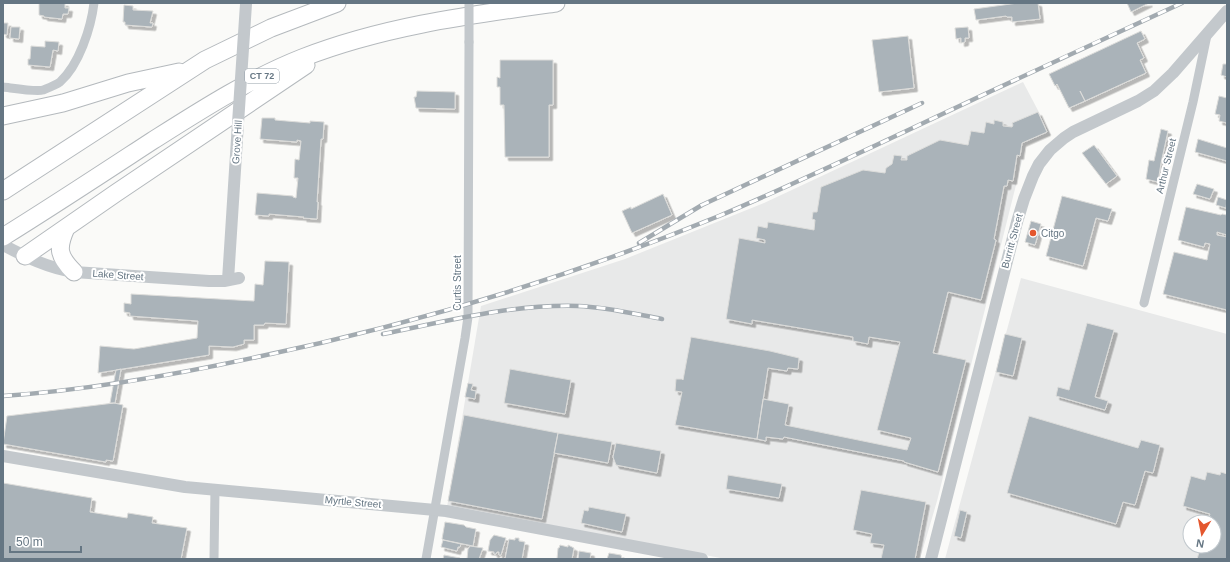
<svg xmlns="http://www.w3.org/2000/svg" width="1230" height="562" viewBox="0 0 1230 562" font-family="Arial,sans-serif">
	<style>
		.built { fill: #e8e9e9; fill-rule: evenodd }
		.building { fill: #aab3b9; stroke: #dcdcda; filter: url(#shadow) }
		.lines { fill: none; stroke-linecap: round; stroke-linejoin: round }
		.motorway-casing { stroke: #b4b9bd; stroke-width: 19 }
		.minor { stroke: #c3c8cc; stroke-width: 9 }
		.tertiary { stroke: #c3c8cc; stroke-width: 12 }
		.motorway { stroke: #fff; stroke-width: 17 }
		.rail-casing { stroke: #a2aab0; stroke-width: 4.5 }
		.rail { stroke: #fff; stroke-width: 3; stroke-dasharray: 9; stroke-linecap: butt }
		.minor-bridge { stroke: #c3c8cc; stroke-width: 9 }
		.tertiary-bridge { stroke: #c3c8cc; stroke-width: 12 }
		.poi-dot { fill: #e4572e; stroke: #fff; stroke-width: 1.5 }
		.labels { text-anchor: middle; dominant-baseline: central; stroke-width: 4; stroke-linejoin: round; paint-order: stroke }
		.shield { fill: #fff; stroke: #939fa8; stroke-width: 1 }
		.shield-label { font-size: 9px; font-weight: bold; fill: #657683 }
		.street-label { font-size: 10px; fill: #657683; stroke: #fff }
		.poi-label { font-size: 10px; fill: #657683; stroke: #fff; text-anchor: start }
	</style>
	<defs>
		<filter id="shadow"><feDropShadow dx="3.5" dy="3.5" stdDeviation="0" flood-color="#0004"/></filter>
	</defs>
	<rect width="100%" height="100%" fill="#fafaf8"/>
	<!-- built -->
	<path class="built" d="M1023,82l28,53 -25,10 -89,356 -17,58h-194l-279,-52 34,-201 144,-47 139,-56z
		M1021,278l206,56v225h-282zM1190,522h24v24h-24z"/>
	<!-- building -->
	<path class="building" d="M39,3h26v5h4l-1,6h-5l-1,5 -18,-2v-1l-5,-1z
		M1018,3h20l2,16 -28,3v-5h-5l-1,-1 -30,4 -2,-11z
		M1127,3h22l-18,9z
		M124,5l9,1v4l20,1 -3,12h3l-1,4 -27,-2v-3h-2z
		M3,23h5l-1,12 -4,-1z
		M11,27h9l-1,12 -9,-1z
		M968,27l1,11h-4v4l-4,1v-5l-5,1 -1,-11z
		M1141,31l4,8 -8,4 7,15 -4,2 6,13 -61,28 -5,-10 5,10 -16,7 -12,-24 -2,2 -6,-12z
		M908,36l6,52 -35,4 -7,-52z
		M45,41l14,1 -1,9 -5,-1 -3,17 -22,-2v-6h2l1,-13 14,1z
		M500,60h53v45h-4v52h-44l-1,-52h-4v-18h-3v-10l3,1z
		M1223,64h4v13l-6,-2z
		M417,91l38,1v17l-39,-1 -2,-11h2z
		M1219,96l8,2v25l-8,-2 1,-6 -5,-1z
		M1038,112l9,20 -25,11 -2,13 -3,-1 -4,26 -5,-1 -1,6h-3l-10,53 2,1 -15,60 -33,-8 -15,61 33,7 -28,112 -34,-10v-1l-120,-24 -1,2 -17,-2v4l-9,-2 6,-40 26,5 -4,21 122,25 4,-12 -34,-8 23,-88 -31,-5 -1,7 -15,-3v-4l-101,-17v4l-26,-5 13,-81 26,5v-3l-9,-2 2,-12 9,2 1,-6 46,8 1,-10 -3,-1 1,-7h4l4,-25 42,-17 22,3 1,-5 6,-4 2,-9 8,1 -1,4h6v-4l33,-16 28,5 3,-14 13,2 2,-11 8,2v-4l9,2v4l9,1 1,-2 -1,-2z
		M262,118h13v2l35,3v-2l14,1 -1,17h-2l-4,63h1l-1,17 -14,-1 1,-1 -35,-3v2l-14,-1 2,-22 36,3v1l3,1 2,-20h-4l1,-19 4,1 2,-19 -4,-1v2l-37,-3z
		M1161,129l7,2 -7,32 -3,19 -12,-3 3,-19 5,1z
		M1198,139l29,9v13l-32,-9z
		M1094,145l23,31 -11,8 -24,-31z
		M1197,184l17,5 -4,10 -17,-5z
		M663,194l9,21 -40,18 -10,-22 9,-4v2z
		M1062,196l50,13 -4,12 -12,-3 -13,48 -37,-10z
		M1218,197l9,3 -1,8 -10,-3z
		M1186,207l35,8 1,-1 5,1v20l-10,-3v3l10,2v73l-64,-16 11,-42 33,8 3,-16 -5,-1 -1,4 -26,-7z
		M1031,221l10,3 -6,21 -10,-3z
		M265,261l24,1 -3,62 -21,-1 -1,2h-10v15h-10v4l-11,3 -24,-1v9l-111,18 2,-27 34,3 63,-11 1,-17 -68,-5v-3l-6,-1v-9l7,1v-10l123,7 1,-17 8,1z
		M1087,323l27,7 -19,67 13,4 -3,9 -49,-14 2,-9 11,3z
		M1005,334l17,4 -9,38 -17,-4z
		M691,337l79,14 29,7 -1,11 -10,-1 -1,3 -19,-3 -11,71 -82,-14 7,-33 -7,-1 1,-12h6l1,1z
		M121,369l-6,34h-5l6,-33z
		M510,369l61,11 -6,34 -61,-11z
		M468,383l5,1 -2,6 5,1 -1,8 -10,-2z
		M114,403l9,2 -10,56 -7,-1v2l-103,-18 4,-28z
		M464,415l94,18 -16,86 -94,-18z
		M1029,416l109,32 3,-8 19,5 -7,28 -8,-2 -10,34 -12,-3 -7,22 -109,-31z
		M558,433l54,9 -4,21 -54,-10z
		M616,443l45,8 -4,22 -41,-8 -3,-8z
		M1207,472l13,3 1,-3 6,2v85h-30l4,-13h13v-24h-7l3,-8 -27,-8 8,-30 14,4z
		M728,475l54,9 -3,14 -53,-9z
		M3,483l89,15 -2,14 37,6 1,-5 25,4 -1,6 35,5 -6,31h-178z
		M861,490l65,12 -11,57h-34l3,-14 -14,-2 2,-9 -19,-4z
		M589,507l37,7 -4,18 -41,-9 3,-13 4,1z
		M960,510l7,2 -6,26 -7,-2z
		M445,522l19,3 2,2 10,2 -3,17 -29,-6 -2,-1z
		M494,535l12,3 -5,17h-2v-3h-2l-1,2h-2v-2l-6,-1 2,-11z
		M515,538h4v3l6,1 -3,17h-17l4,-20 6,1z
		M443,540l18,4 -1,3h-2l-1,4 -16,-4z
		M560,545l8,2v-2l6,3 -2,11h-15l1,-11h1z
		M470,546l13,2 -4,11h-12l1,-10z
		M579,551l12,2 -1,6h-12z
		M609,553l12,2 1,4h-15z
		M444,555l16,3v1h-17z"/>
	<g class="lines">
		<!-- motorway casing -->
		<g class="motorway-casing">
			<path id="motorway" d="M3,116l60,-13 65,-20 51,-11
				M3,191l202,-131 66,-32 66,-25
				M66,228c-9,20 -8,28 8,44
				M3,237c50,-31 100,-64 149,-96 49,-31 97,-62 150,-83 82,-32 168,-43 254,-55
				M25,256l91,-63 190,-128"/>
		</g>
		<!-- minor -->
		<path class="minor" d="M3,87c9,1 33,5 40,3 5,-2 13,-5 17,-8 19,-17 31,-54 34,-79
			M1144,303l49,-201 14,-67
			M214,559l1,-70
			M426,559l39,-221 3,-21 1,-275"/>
		<!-- tertiary -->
		<path class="tertiary" d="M3,245c23,12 45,23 71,27l135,9h15l15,-3
			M228,280l10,-157
			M3,456l182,31 261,24 256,48
			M931,559l86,-337 7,-23 9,-23 6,-12 11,-14 14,-12 9,-6 65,-31 16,-10 19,-18 54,-62"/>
		<!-- motorway -->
		<use href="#motorway" class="motorway"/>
		<!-- rail casing -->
		<g class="rail-casing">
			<path id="rail" d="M639,243l63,-38 220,-102
				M383,334c65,-13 129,-30 195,-28 28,1 57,8 84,13
				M3,396c85,-6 171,-21 254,-39 158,-33 313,-80 462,-141 62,-26 123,-55 183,-83 93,-44 186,-87 280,-130"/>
		</g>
		<!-- rail -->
		<use href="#rail" class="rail"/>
		<!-- minor-bridge -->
		<path class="minor-bridge" d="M469,3v39"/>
		<!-- tertiary-bridge -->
		<path class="tertiary-bridge" d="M238,123l8,-119"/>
	</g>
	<!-- markers -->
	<circle class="poi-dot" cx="1033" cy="233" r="4"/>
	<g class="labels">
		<!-- shield labels -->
		<rect class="shield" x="245" y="69" width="34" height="14" rx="3"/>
		<g class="shield-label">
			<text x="262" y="76">CT 72</text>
		</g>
		<!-- street labels -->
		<g class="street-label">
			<text transform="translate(237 142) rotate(-86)">Grove Hill</text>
			<text transform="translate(1166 166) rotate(-76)">Arthur Street</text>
			<text transform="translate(1012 241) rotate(-75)">Burritt Street</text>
			<text transform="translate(118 275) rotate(4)">Lake Street</text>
			<text transform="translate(457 283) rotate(-90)">Curtis Street</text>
			<text transform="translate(353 502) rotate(5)">Myrtle Street</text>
		</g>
		<!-- poi labels -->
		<g class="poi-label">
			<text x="1041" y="233">Citgo</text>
		</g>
	</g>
	<!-- border -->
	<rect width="1230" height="562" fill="none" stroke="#657683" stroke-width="8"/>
	<!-- north arrow -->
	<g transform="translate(1202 534) rotate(190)"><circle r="19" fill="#ffffff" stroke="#c1c8cd"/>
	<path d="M0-3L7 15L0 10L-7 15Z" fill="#e4572e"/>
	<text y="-6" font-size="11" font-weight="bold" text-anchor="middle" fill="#657683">N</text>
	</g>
	<!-- scale -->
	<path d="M10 546v6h71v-6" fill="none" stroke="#657683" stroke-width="2"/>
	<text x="16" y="546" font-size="12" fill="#657683" stroke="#ffffff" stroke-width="3" paint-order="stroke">50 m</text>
</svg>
